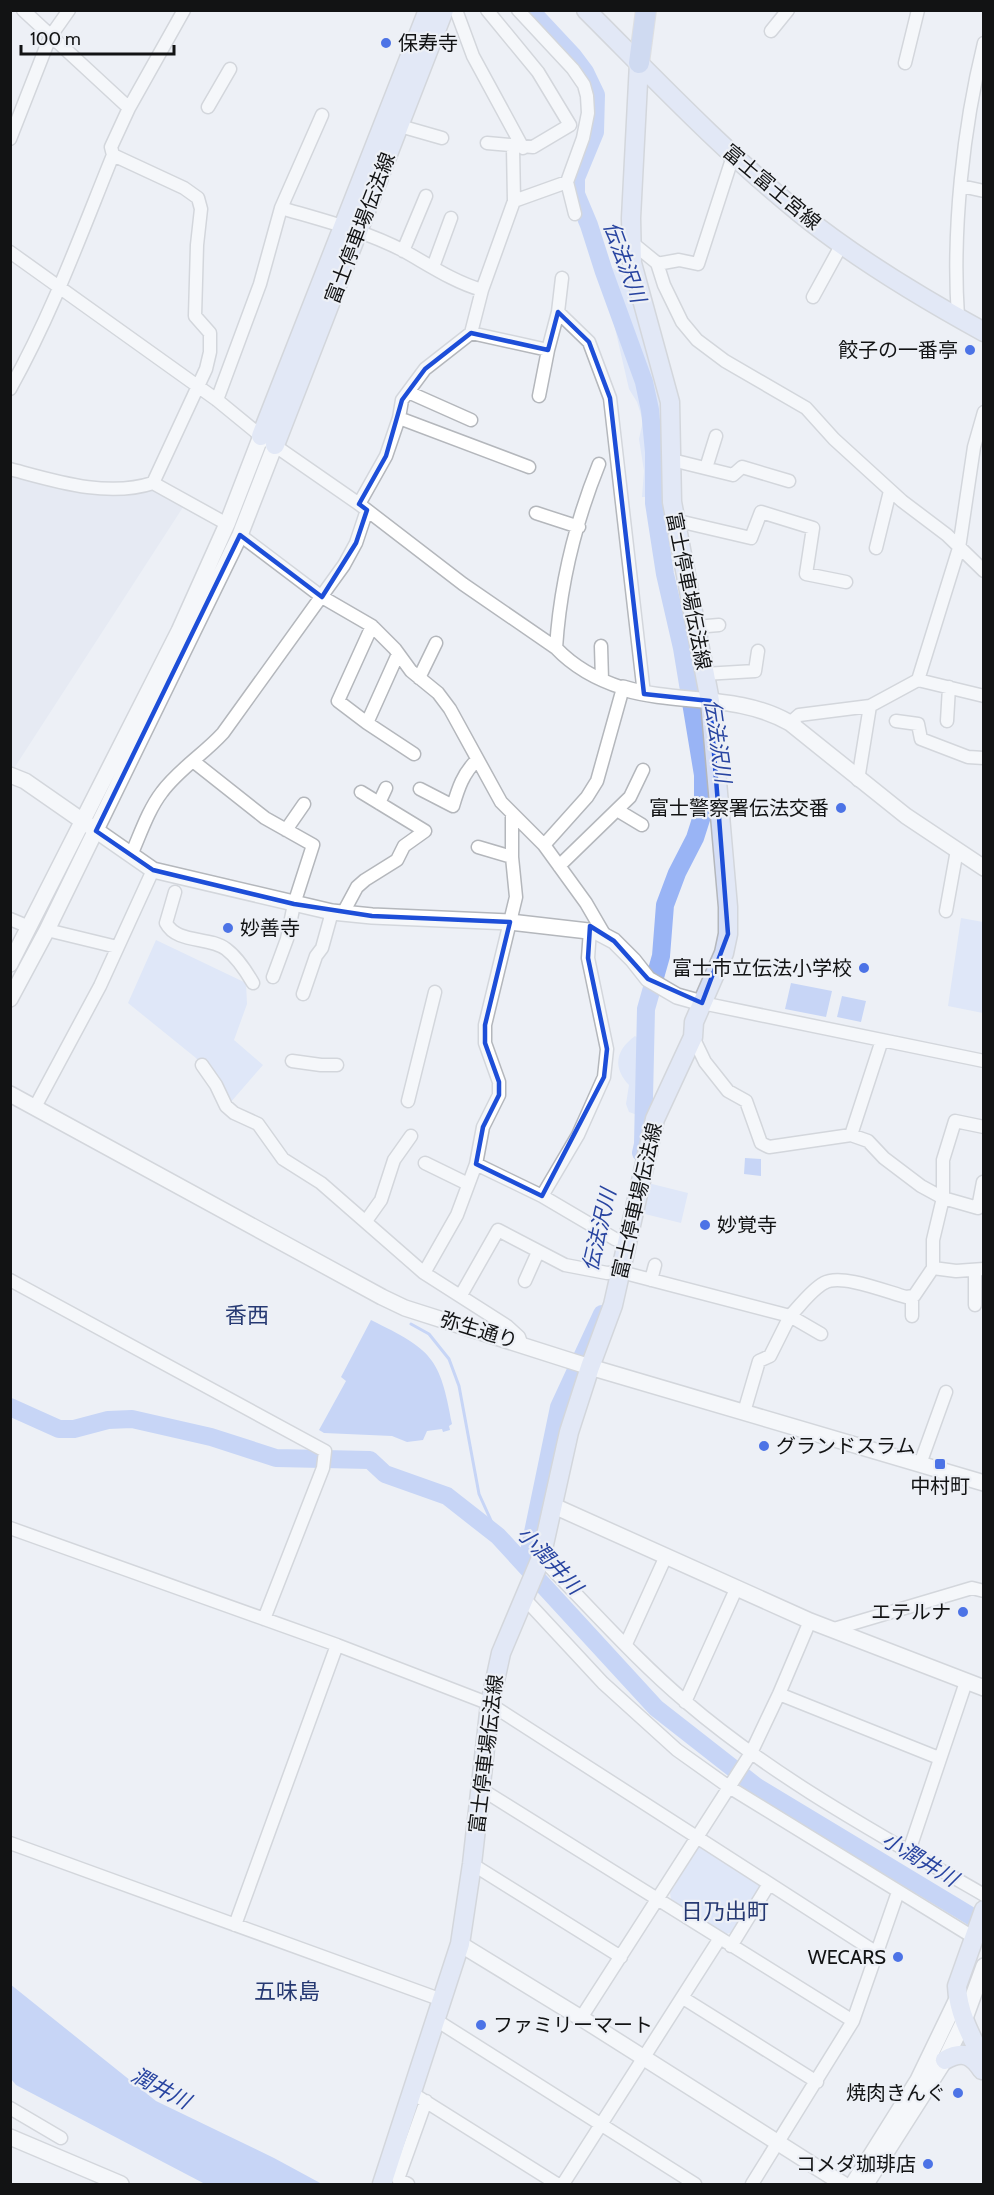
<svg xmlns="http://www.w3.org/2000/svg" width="994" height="2195" viewBox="0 0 994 2195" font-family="Cabin,'Noto Sans JP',sans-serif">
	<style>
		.built { fill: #dde3f0 }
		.green { fill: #cedbfa }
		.water { fill: #99b4f5 }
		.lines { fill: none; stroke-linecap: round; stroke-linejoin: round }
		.stream { stroke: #99b4f5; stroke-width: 3 }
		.river { stroke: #99b4f5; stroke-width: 18 }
		.minor-casing { stroke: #b4b7bc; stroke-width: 15 }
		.tertiary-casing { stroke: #b4b7bc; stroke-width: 18 }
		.secondary-casing { stroke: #b4b7bc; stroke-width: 21 }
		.primary-casing { stroke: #cbcbcb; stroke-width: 22 }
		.minor { stroke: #fff; stroke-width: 12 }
		.tertiary { stroke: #fff; stroke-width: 15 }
		.secondary { stroke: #d5def6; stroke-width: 18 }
		.primary { stroke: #acbeec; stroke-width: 20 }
		.marked { fill: none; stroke: #1d4ed8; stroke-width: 4.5; stroke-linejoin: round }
		.poi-dot { fill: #4c73e6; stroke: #edf0f6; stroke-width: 2 }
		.labels { text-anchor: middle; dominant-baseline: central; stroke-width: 4.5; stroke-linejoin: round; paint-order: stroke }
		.poi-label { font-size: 20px; fill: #121314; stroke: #edf0f6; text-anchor: end }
		.street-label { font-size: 20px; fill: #121314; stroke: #edf0f6 }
		.water-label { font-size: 21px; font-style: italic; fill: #2844a0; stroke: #edf0f6 }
		.quarter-label { font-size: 22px; fill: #263972; stroke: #edf0f6 }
	</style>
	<rect width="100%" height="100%" fill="#edf0f6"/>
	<!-- built -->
	<path class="built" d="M11,468l42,12 100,3 34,18 -176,272z"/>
	<!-- green -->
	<path class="green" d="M607,259l4,8 13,9 26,76 10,53 4,92h-22l2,-26 -5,-32 4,-18 -6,-19 -8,-13 -15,-65 -10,-32 -11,-27z
		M961,918l22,4v91l-35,-7z
		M156,940l90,43 1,21 -13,36 29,25 -33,38 -34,-45 -68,-55z
		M635,1036l13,9 4,45 -9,27 -14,-5 -3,-8 3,-19c-17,-18 -13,-35 6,-49z
		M644,1182l44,11 -7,30 -44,-11z
		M704,1847l56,35 2,6 -28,44 -8,2 -55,-35 -1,-6 28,-45z"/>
	<!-- water -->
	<path class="water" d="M791,983l41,8 -6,26 -41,-8z
		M842,996l24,5 -5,21 -24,-5z
		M745,1158l16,1v17l-17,-2z
		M371,1320c61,30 69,37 81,104l-3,2 1,4 -7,2 -1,-3 -15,2 -4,9 -16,2 -15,-6 -68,-3 -5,-3 27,-49 -5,-4z
		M10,1984l146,117 118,57 48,26h-117l-189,-99 -5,-6z"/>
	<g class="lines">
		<!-- stream -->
		<path class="stream" d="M411,1324l18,10 20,25 10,27 20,108 19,42"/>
		<!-- river -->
		<path class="river" d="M530,10l43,46 12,16 11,23 -1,37 -19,46v16l13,31 15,47 40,110 6,28 4,42v51l11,71 17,74 21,127v38l-8,25 -18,35 -12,32 -4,51 -15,53 -3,135 -2,9
			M10,1407l49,22h15l34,-9 24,-1 79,18 65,21 94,2 15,14 62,22 51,40 158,172 101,79 227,137
			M526,1566l33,-159 43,-93"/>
		<!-- minor casing -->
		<g class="minor-casing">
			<path id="minor" d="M23,10l106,98
				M456,10l17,46 50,92
				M487,10l51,62 32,53 -37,22 -46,-4
				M518,10l55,59 11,16 3,11 1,17 -5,25 -16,44 8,32
				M771,31l17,-21
				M905,63l13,-53
				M208,107l22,-38
				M400,126l42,12
				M10,139l40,-102 19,-27
				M961,186l23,5
				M514,201l53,-19
				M281,208c41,12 85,23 123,43 25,14 50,31 78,39
				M630,241l27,22 7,22 18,37 15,18 28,21 81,47 28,31 68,62 45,34 37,36
				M403,251l23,-55
				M10,252l207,148 44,36 98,68 104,80 93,64c18,19 42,32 67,40l-26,93 -10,16 -43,48
				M657,264l22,-4 19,4 35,-108
				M433,267l18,-49
				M813,297l29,-53
				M558,312l31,30 21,56 34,296
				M958,317c-6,-87 5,-189 26,-274
				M471,333l77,17 10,-38 4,-34
				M10,389c42,-75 71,-155 103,-234
				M408,392l63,28
				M539,396l9,-46
				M217,400l43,-116 21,-76 41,-93
				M399,418l130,49
				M672,460l61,15 9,-8 47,14
				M706,468l10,-32
				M10,469c45,12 97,29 143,14l74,41
				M153,483l53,-114 4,-17v-19l-15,-17 2,-71 4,-36 -3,-11 -14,-10 -71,-33 -2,-8 18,-39 55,-98
				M359,504l27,-48 13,-38 3,-18 23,-31 46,-36 11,-43 32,-89 -1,-54
				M536,513l43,14
				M674,520l77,18 10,-26 52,16 -7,46 40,8
				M240,535l82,62 50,29 23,23 16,22 27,22 12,16 51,93 43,43 42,58 18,31
				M876,548l14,-57
				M372,626l-34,75 29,22 47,31
				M695,627l24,-2
				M601,646l1,34
				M556,648c4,-62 20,-127 43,-184
				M704,674l51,-3 3,-20
				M419,678l17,-35
				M918,680l66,16
				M896,721l22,3 3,15 47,18 16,1
				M947,721l2,-34
				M367,723l31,-69
				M790,723l9,-8 71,-9 48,-26 41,-132 15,-101 10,-35
				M193,761l72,57 48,27 -19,59 -7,35 -14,38
				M858,780l12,-74
				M420,789l33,17c5,-17 10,-33 24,-46
				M379,803l7,-15
				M617,810l25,15
				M286,830l18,-26
				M478,847l34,10
				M131,855c9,-20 17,-45 31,-63 17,-23 42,-38 61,-59l121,-168 12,-22 11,-33
				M559,866l71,-69 13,-27
				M175,892l-9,31c11,21 43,13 60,26 12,9 20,22 27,34
				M946,911l11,-61
				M343,913l14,-26 8,-7 32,-20 7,-14 21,-15 -64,-39
				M10,919l19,8
				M47,930l70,17
				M303,994l13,-38 6,-8 10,-36
				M702,1003l282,58
				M693,1037l12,25 23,29 18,10 15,42 8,4 82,-12 17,6 16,17 37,28 22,12 -10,42v28l23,3 28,-2
				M292,1061l29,4h16
				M202,1065l14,20 10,21 8,7 24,11 25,35 38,24 103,90 83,53 12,11 2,6
				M408,1101l27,-109
				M35,1107l65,-121 53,-116
				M851,1135l31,-95
				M425,1163l43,21
				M476,1164l66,32 73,43 11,2
				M983,1182l-5,26 -35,-10v-38l12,-39 29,6
				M542,1196l36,-61 26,-58 3,-28 -19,-91 2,-28
				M366,1221l15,-21 13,-40 17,-24
				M424,1273l33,-58 19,-51 7,-37 16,-32v-13l-14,-39v-18l31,-128 -4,-40v-44
				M10,1280l315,171 -2,17 -59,151
				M651,1280l4,-15
				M525,1281l13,-29
				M461,1295l37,-65 67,35 42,8 14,-1 169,44c10,-10 21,-26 34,-33 17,-10 63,9 82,14l8,-1 19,-28
				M912,1296v20
				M975,1305v-35
				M744,1412l15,-51 11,-5 20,-40 31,18
				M920,1464l26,-72
				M10,1528l327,117 153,59 387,249
				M541,1558c48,48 93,100 145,144 90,77 196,134 298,193
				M524,1598l79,85 74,67 52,37 244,150
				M834,1629l138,-41 12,3
				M626,1644l40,-88
				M779,1694l160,64
				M685,1702l52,-115
				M481,1789l372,232
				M10,1843l432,157
				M909,1851l57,-169
				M472,1864l149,93
				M235,1925l102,-280
				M731,1946l38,-62
				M683,1998l134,84
				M581,2018l170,-265 28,-59 31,-73
				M436,2020l259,164
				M412,2093l145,91
				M10,2108l51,30
				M408,2184l-10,-5 28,-78
				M563,2184l157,-246
				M752,2184l101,-163 45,-129"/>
		</g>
		<!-- tertiary casing -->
		<g class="tertiary-casing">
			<path id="tertiary" d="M623,688c56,17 115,5 167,35l116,93 78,52
				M10,775l15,6 128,89 179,42 40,4 138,6 87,10 17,9 19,19 15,19 29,17 25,7
				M10,964l169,-333 48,-107 34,-88
				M10,999l37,-69 193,-395 35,-90
				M10,1094l372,203 23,11 185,59 394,116
				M554,1506l256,115 174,67
				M460,1944l121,74 262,166
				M10,2137l111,47
				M853,2184l65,-104 39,-81
				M866,2184l79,-124 19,-39 20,-55"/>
		</g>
		<!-- secondary casing -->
		<g class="secondary-casing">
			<path id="secondary" d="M586,10c70,70 138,142 215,204 56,45 119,83 183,118
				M261,436l167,-426
				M275,445l169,-435
				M984,1910l-27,76c1,27 15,52 27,76
				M945,2060c18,-10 27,-5 37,10
				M382,2184l78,-240 12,-80 18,-160 11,-51 40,-95 28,-126 21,-65 23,-62 42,-186 38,-82 1,-15 30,-69 4,-19v-27l-18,-206 -38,-199 -2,-100 -38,-139 -1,-45 8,-155"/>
		</g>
		<!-- primary casing -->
		<g class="primary-casing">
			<path id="primary" d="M639,63l7,-53"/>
		</g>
		<!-- minor -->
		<use href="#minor" class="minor"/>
		<!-- tertiary -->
		<use href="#tertiary" class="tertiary"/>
		<!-- secondary -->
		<use href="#secondary" class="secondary"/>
		<!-- primary -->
		<use href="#primary" class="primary"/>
	</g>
	<!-- marked area -->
	<path d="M0 0H994V2195H0ZM558,312l31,30 21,56 34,296 66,7 18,233 -26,69 -54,-24 -34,-38 -24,-15 -2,32 19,91 -3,28 -62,119 -66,-32 7,-37 16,-32v-13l-14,-39v-18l25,-103 -138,-6 -78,-12 -141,-34 -57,-39 144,-296 82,62 34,-54 11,-33 -8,-6 27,-48 16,-56 23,-31 46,-36 77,17z" fill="#edf0f6" fill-opacity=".55" fill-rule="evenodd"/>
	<path class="marked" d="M558,312l31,30 21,56 34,296 66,7 18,233 -26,69 -54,-24 -34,-38 -24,-15 -2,32 19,91 -3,28 -62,119 -66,-32 7,-37 16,-32v-13l-14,-39v-18l25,-103 -138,-6 -78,-12 -141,-34 -57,-39 144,-296 82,62 34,-54 11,-33 -8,-6 27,-48 16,-56 23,-31 46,-36 77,17z"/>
	<!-- markers -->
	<g class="poi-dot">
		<circle cx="386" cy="43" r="6"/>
		<circle cx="970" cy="350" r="6"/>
		<circle cx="841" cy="808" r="6"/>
		<circle cx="228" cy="928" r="6"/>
		<circle cx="864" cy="968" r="6"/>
		<circle cx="705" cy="1225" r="6"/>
		<circle cx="764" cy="1446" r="6"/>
		<rect x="934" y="1458" width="12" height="12" rx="3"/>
		<circle cx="963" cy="1612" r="6"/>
		<circle cx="898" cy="1957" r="6"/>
		<circle cx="481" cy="2025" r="6"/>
		<circle cx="958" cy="2093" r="6"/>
		<circle cx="928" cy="2164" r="6"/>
	</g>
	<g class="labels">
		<!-- poi labels -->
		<g class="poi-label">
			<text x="398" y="43" text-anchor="start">保寿寺</text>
			<text x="958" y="350">餃子の一番亭</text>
			<text x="829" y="808">富士警察署伝法交番</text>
			<text x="240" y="928" text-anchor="start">妙善寺</text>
			<text x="852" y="968">富士市立伝法小学校</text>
			<text x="717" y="1225" text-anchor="start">妙覚寺</text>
			<text x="776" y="1446" text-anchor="start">グランドスラム</text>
			<text x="940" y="1486" text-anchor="middle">中村町</text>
			<text x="951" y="1612">エテルナ</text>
			<text x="886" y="1957">WECARS</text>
			<text x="493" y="2025" text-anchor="start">ファミリーマート</text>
			<text x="946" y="2093">焼肉きんぐ</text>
			<text x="916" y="2164">コメダ珈琲店</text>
		</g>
		<!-- street labels -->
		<g class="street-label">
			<text transform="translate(772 187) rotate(40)">富士富士宮線</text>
			<text transform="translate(360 228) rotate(-69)">富士停車場伝法線</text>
			<text transform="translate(689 591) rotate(79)">富士停車場伝法線</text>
			<text transform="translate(637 1201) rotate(-77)">富士停車場伝法線</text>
			<text transform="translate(479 1330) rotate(17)">弥生通り</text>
			<text transform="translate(486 1754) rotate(-83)">富士停車場伝法線</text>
		</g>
		<!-- water labels -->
		<g class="water-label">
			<text transform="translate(625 262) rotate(70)">伝法沢川</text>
			<text transform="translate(718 741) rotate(82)">伝法沢川</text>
			<text transform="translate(599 1230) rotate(-77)">伝法沢川</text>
			<text transform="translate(550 1560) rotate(47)">小潤井川</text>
			<text transform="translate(920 1859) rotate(31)">小潤井川</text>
			<text transform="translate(161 2088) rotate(28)">潤井川</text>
		</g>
		<!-- quarter labels -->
		<g class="quarter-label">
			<text x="247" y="1315">香西</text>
			<text x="725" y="1911">日乃出町</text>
			<text x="287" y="1991">五味島</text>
		</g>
	</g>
	<!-- border -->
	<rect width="994" height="2195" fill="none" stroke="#121314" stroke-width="24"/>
	<!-- scale -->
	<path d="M21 45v9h153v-9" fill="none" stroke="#121314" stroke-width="3"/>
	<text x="30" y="45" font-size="18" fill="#121314" stroke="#edf0f6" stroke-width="4.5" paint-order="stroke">100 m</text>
</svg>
